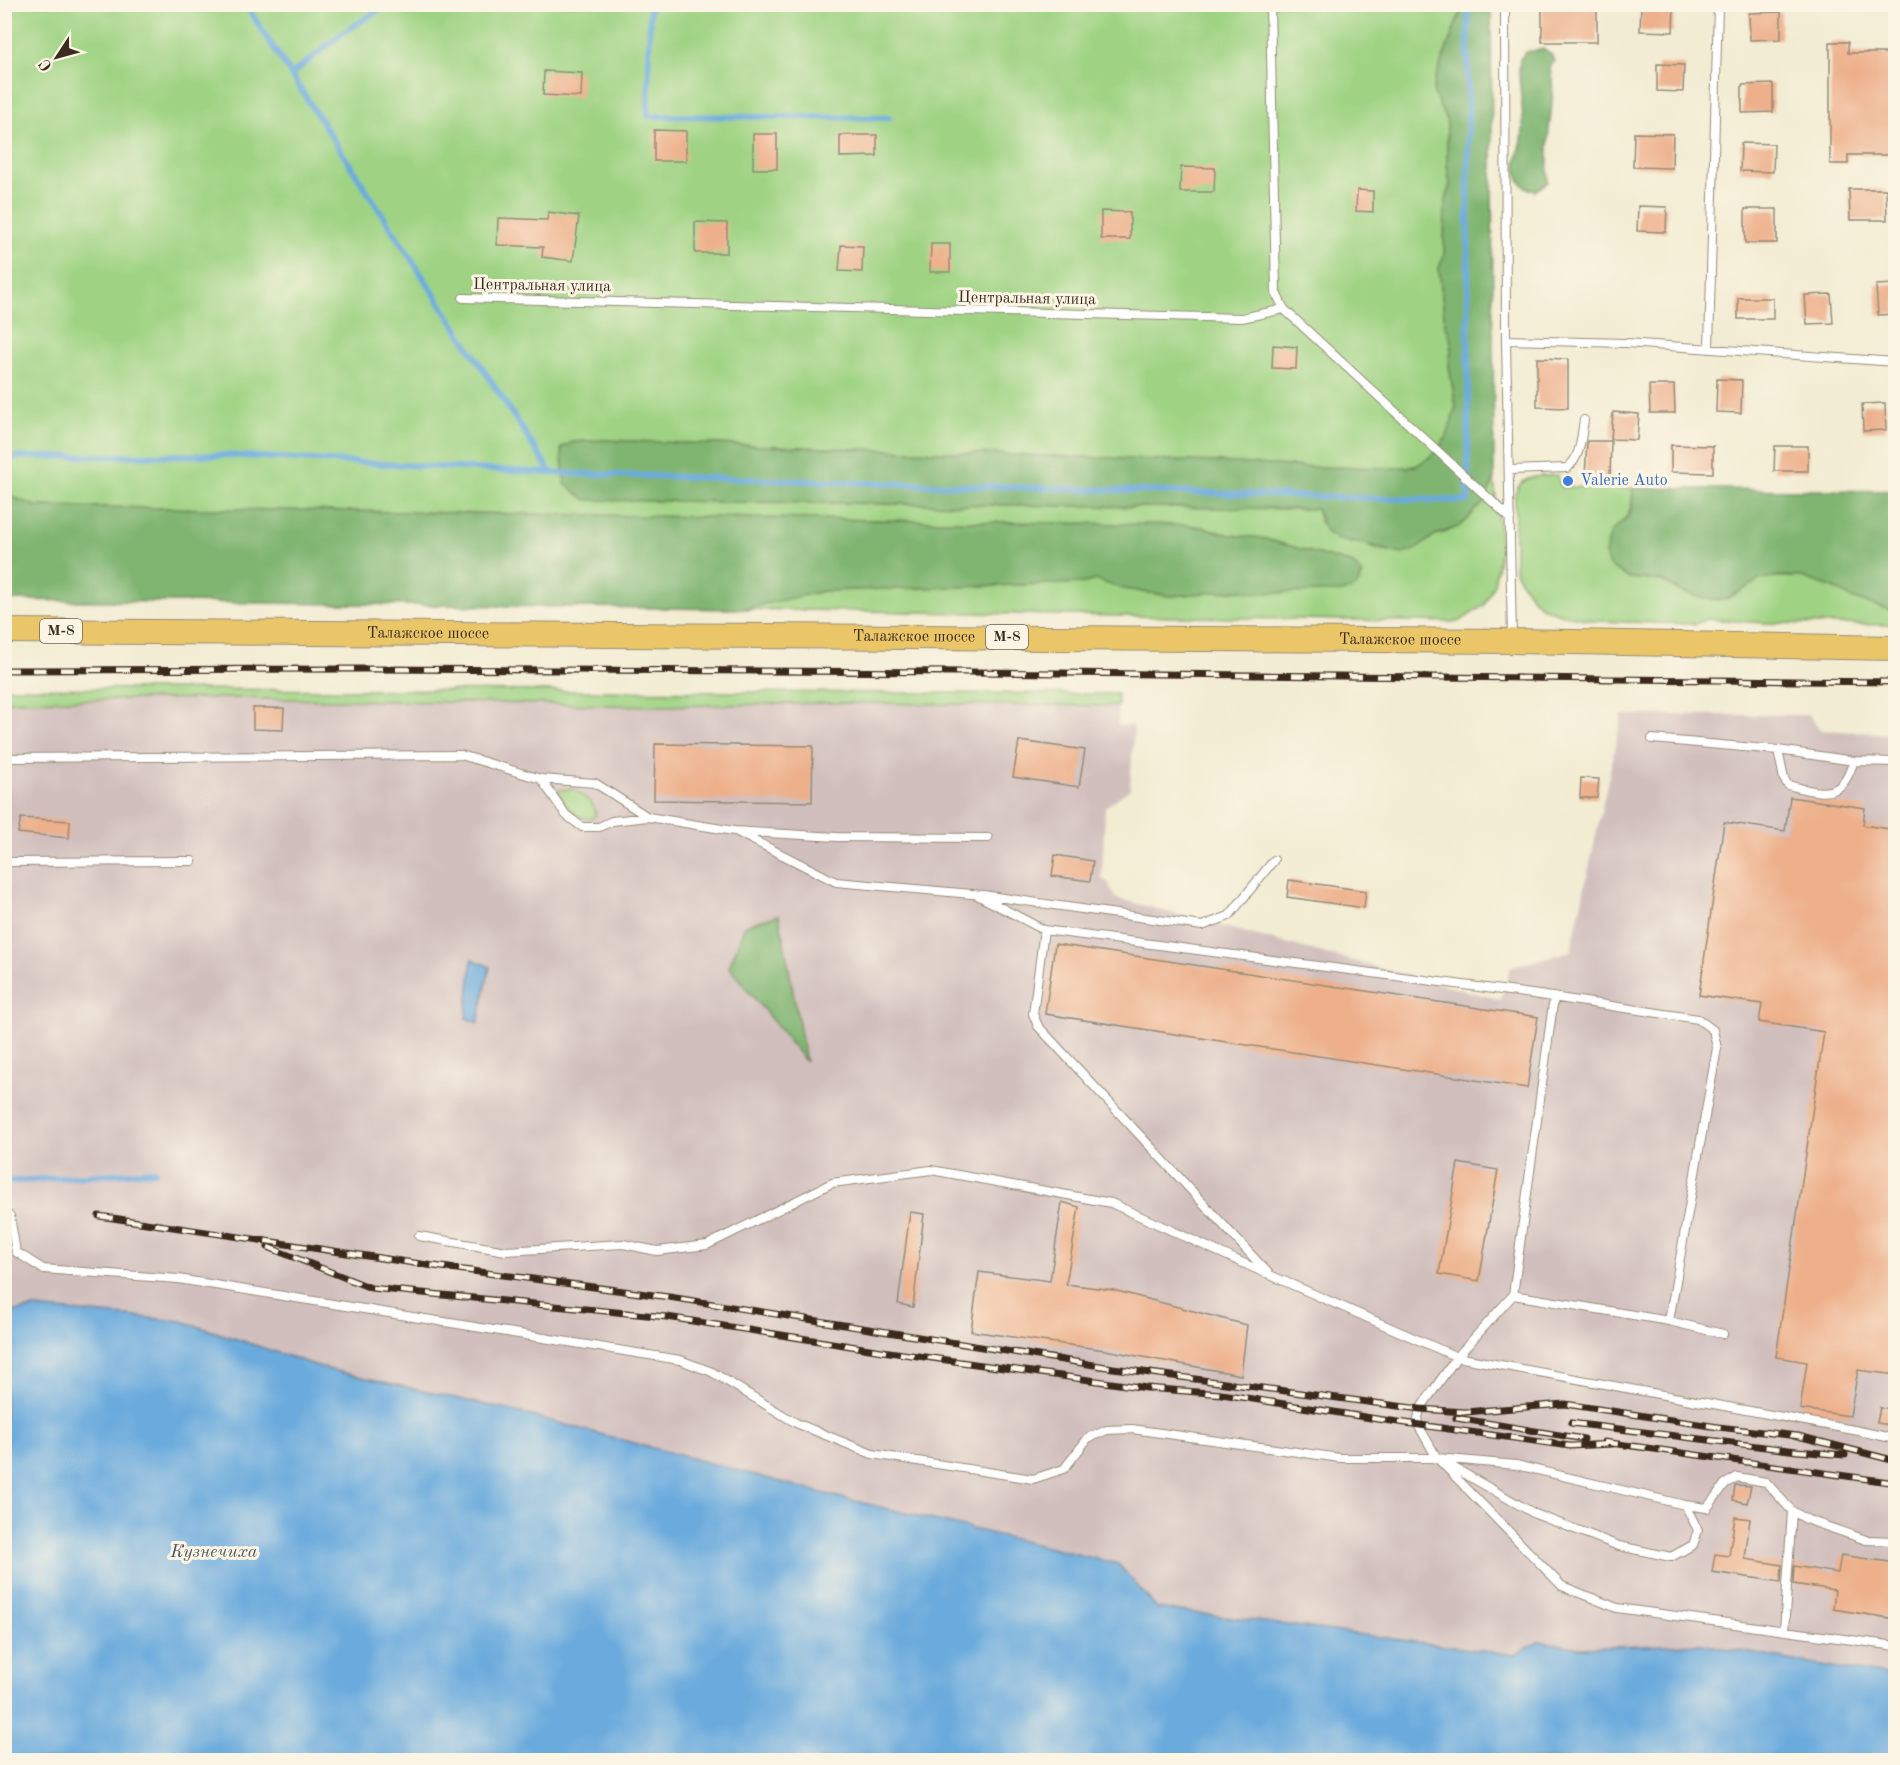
<svg xmlns="http://www.w3.org/2000/svg" width="1900" height="1765" viewBox="0 0 1900 1765" font-family="'Old Standard TT',serif">
	<style>
		.industrial { fill: #d1bfbd }
		.green { fill: #9fd383; stroke: #6d7e50; stroke-width: 1.5 }
		.forest { fill: #7fb571; stroke: #5d7048; stroke-width: 1.5 }
		.water { fill: #6aaadd; stroke: #526a7e; stroke-width: 1.5 }
		.lines { fill: none; stroke-linecap: round; stroke-linejoin: round }
		.stream { stroke: #6aaadd; stroke-width: 6 }
		.building { fill: #edb08b }
		.service-casing { stroke: #968b78; stroke-width: 10 }
		.primary-casing { stroke: #968b78; stroke-width: 26 }
		.service { stroke: #fff; stroke-width: 8 }
		.primary { stroke: #ebc669; stroke-width: 24 }
		.rail-casing { stroke: #3b2a1e; stroke-width: 7 }
		.rail { stroke: #fcf5e5; stroke-width: 4.5; stroke-dasharray: 14; stroke-linecap: butt }
		.shop-dot { fill: #3f7fe0; stroke: #fcf5e5; stroke-width: 2 }
		.labels { text-anchor: middle; dominant-baseline: central; stroke-width: 6; stroke-linejoin: round; paint-order: stroke }
		.shield { fill: #fcf5e5; stroke: #75675a; stroke-width: 1.5 }
		.shield-label { font-size: 15px; font-weight: bold; fill: #3b2a1e }
		.street-label { font-size: 16px; fill: #3b2a1e; stroke: #fcf5e5 }
		.shop-label { font-size: 16px; fill: #366cbe; stroke: #fcf5e5; text-anchor: start }
		.water-label { font-size: 18px; font-style: italic; fill: #4b5761; stroke: #fcf5e5 }
	</style>
	<rect width="100%" height="100%" fill="#fcf5e5"/>
	<filter id="ink" filterUnits="userSpaceOnUse"><feTurbulence type="fractalNoise" baseFrequency=".0167" numOctaves="2"/><feDisplacementMap in="SourceGraphic" scale="12" xChannelSelector="R" yChannelSelector="G"/><feConvolveMatrix kernelMatrix="1 2 1 2 8 2 1 2 1" color-interpolation-filters="sRGB"/></filter>
	<filter id="wash" filterUnits="userSpaceOnUse"><feTurbulence type="fractalNoise" baseFrequency=".008" numOctaves="4" result="noise"/><feDisplacementMap in="SourceGraphic" scale="24" xChannelSelector="R" yChannelSelector="G"/><feGaussianBlur stdDeviation="1.35" result="paint"/><feColorMatrix in="noise" values="0 0 0 0 0 0 0 0 0 0 0 0 0 0 0 0 0 1.4 0 .05"/><feComposite in="paint" operator="in"/></filter>
	<g filter="url(#wash)">
		<rect width="100%" height="100%" fill="#f2ecd3"/>
		<!-- industrial -->
		<path class="industrial" d="M229,698l429,8 181,-3 279,3v19l16,1 -4,63 -25,18 -3,72 6,3 7,16 386,102 9,-33 61,-16 51,-236h187l11,15 75,4v942l-62,-8 -254,-20 -39,-7 -25,14 -359,-47 -38,-44 -292,-70 -305,-81 -194,-44 -145,-48 -147,-13 -30,5v-612z"/>
		<!-- green -->
		<path class="green" d="M4,5h1459l-28,75 -2,11 14,31v41l3,21 -5,21 -1,50 -5,13 6,56 7,18 -3,24 7,40 -9,31 -14,18 -17,11 -21,2 -87,-1 -93,-5 -612,-22 -30,2 -12,7 4,35 21,16 730,9 4,13 29,21h12l27,9 27,-2 20,-15 12,-3 20,-12 8,-10 9,-7 10,-24 7,68 -7,37 -10,21 -25,17 -717,-13 80,-18 262,-8 12,-3 28,9 46,7 72,-6 14,3 14,-1 83,-28 -91,-26 -32,-3 -28,-8 -16,-2 -1151,-19 -30,-12z
			M1558,475l2,12 73,1c-1,24 -4,28 -22,44l-3,32 20,14 35,3 19,11 23,7 20,1 36,-21 9,-2h32l32,11 18,10 43,14v13l-130,-2 -57,-4 -13,5 -99,-3 -36,-7 -18,-7 -10,-9 -17,-26v-78c6,-20 26,-18 43,-19z
			M5,688l1112,6 1,12 -279,-3 -181,3 -429,-8 -224,3z
			M574,789l18,14 4,11 -4,5c-21,-2 -25,-12 -35,-29z"/>
		<!-- forest -->
		<path class="forest" d="M1463,5h28l3,474 -10,24 -9,7 -8,10 -9,7 -23,8 -20,15 -13,4 -41,-11 -23,-3 -11,-7 -11,-24 -730,-9 -21,-16 -4,-36 12,-6 30,-2 612,22 93,5 87,1 21,-2 17,-11 14,-18 9,-31 -7,-40 3,-24 -7,-18 -6,-56 5,-13 1,-50 5,-21 -3,-21v-41l-14,-31 2,-11z
			M1544,49l7,5 3,7 -5,6c7,19 2,42 0,62 -1,18 -2,35 -1,53l-13,9c-6,-2 -12,-4 -15,-10 -8,-15 -1,-26 2,-41 4,-22 -3,-48 -3,-70l1,-11 6,-7z
			M1633,488l262,3v121l-43,-14 -18,-10 -32,-11 -22,-1 -19,3 -36,21 -20,-1 -23,-7 -19,-11 -35,-3 -20,-14 -3,-10 6,-22 17,-15 4,-10z
			M5,494l30,12 1151,19 16,2 28,8 32,3 91,26 10,11 -7,12 -13,5 -87,1 -14,-3 -72,6 -46,-7 -28,-9 -12,3 -261,8 -81,18 -737,-9z
			M779,915l27,147 -77,-95 16,-42z"/>
		<!-- water -->
		<path class="water" d="M472,959l18,8 -12,56 -12,-5z
			M35,1308l147,13 145,48 194,44 305,81 292,70 39,44 358,47 25,-14 39,7 123,-4 131,24 62,8v84h-1890v-447z"/>
		<g class="lines">
			<!-- stream -->
			<path class="stream" d="M245,4l306,469
				M650,4l-2,112 241,2
				M291,75l49,-40 48,-31
				M4,457l221,-2 326,18 917,28v-497
				M4,1182l151,-11"/>
		</g>
		<g id="blocks">
			<!-- building -->
			<path class="building" d="M1542,4h55v38h-55z
				M1641,4l33,1 -1,27 -33,-1z
				M1781,12v27l-31,1 -1,-27z
				M1830,42h18v11h48v102h-48v9h-18z
				M1657,64l27,1 -1,27 -26,-1z
				M544,71l38,2 -1,24 -38,-2z
				M1773,84v28l-31,1v-28z
				M654,130l32,1v30h-32z
				M1634,133l39,1 -1,34 -39,-1z
				M753,134h24v35h-24z
				M840,135h37v21l-37,1z
				M1741,143l33,1 -1,28 -33,-1z
				M1181,167l34,1 -1,24h-34z
				M1849,189h37l1,31h-37z
				M1357,190l16,1v21l-17,-1z
				M1638,206l29,1 -1,25 -29,-1z
				M1745,209h32v34h-32z
				M1101,211l29,1v27h-29z
				M548,212l31,4 -6,45 -31,-4 1,-10 -46,-2 1,-27 49,2z
				M695,222l32,1v30h-32z
				M931,244h19v28h-20z
				M841,245l22,1 -1,26 -23,-1z
				M1896,284v30l-18,1 -2,-30z
				M1831,294l2,29 -26,1 -2,-29z
				M1738,298h35v21h-35z
				M1273,345l24,2 -1,22 -24,-1z
				M1537,358l31,1v49l-31,-1z
				M1717,379l25,1 -1,33 -25,-1z
				M1649,385h25l1,28h-25z
				M1885,403l1,27 -23,1 -1,-27z
				M1613,412l26,2 -2,26 -26,-1z
				M1587,441h24l-1,37 -25,-1z
				M1671,445l42,1v27l-42,-1z
				M1775,446h33v25h-34z
				M253,708h31l-1,22 -30,-1z
				M1019,741l66,9 -6,37 -66,-10z
				M655,744l158,2 -1,56 -158,-2z
				M1581,778l18,1 -2,19h-17z
				M1790,797l75,11 -2,17 33,5v545l-38,-5 -8,46 -50,-7 7,-47 -31,-5 48,-325 -65,-10 3,-18 -63,-9 25,-173 61,9z
				M21,818l49,3 -1,17 -51,-5z
				M1055,855l38,6 -3,20 -38,-5z
				M1289,880l77,11 -2,17 -77,-11z
				M1055,944l483,73 -11,71 -482,-74z
				M1458,1163l40,7 -19,111 -40,-7z
				M1062,1202l17,5 -13,77 47,6 134,35 -6,50 -136,-25 -134,-19 8,-59 71,9z
				M910,1212l14,2 -11,93 -15,-3z
				M1880,1407l16,3v16l-19,-3z
				M1735,1485l16,1 -4,17 -14,-3z
				M1735,1517l15,2 -5,40 37,6 -1,17 -69,-10 3,-18 14,2z
				M1841,1555l55,8v56l-63,-10 2,-19 -42,-6 1,-18 44,7z"/>
		</g>
	</g>
	<g filter="url(#ink)">
		<use href="#blocks" fill-opacity="0" stroke="#968b78" stroke-width="1.5"/>
		<g class="lines">
			<!-- service casing -->
			<g class="service-casing">
				<path id="service" d="M1505,4l1,336 6,299
					M463,298l779,20 42,-9 -8,-16 -6,-289
					M1284,309l226,209
					M1506,340l120,3 270,19
					M1709,348l9,-344
					M1509,470l58,-2c14,-10 14,-31 17,-48
					M1652,739l126,11 76,11 42,1
					M1778,750l6,29 4,6c16,4 43,14 55,-2 5,-5 8,-15 11,-22
					M4,758l457,-3 80,24 54,4 53,34 86,14 103,6 151,1
					M541,779l25,36 16,12h17l13,-6 36,-4
					M737,832l99,50 147,13 219,31 27,-10 45,-56
					M4,862l188,-1
					M977,895l67,35 488,64 166,25 15,11 4,18 -48,273 -156,-26
					M1044,930l-11,84 5,12 232,249 187,82 402,74 37,8
					M1554,997l-41,298 -56,62 -37,52 -3,14 20,35 125,128 55,22 279,38
					M10,1216l6,36 27,17 135,10 502,81 32,12 84,51 76,31 161,25 31,-10 24,-31 19,-8 25,-1 208,29h97l79,7 169,40 13,25 -5,15 -22,12 -52,-11 -84,-32 -98,-56
					M419,1236l87,15 117,-7 34,7 50,-6 125,-62 99,-13 180,33 154,70
					M1669,1321l54,13
					M1685,1505l22,3 18,-24 12,-7 29,5 26,29 16,9 58,20 30,1
					M1784,1631l8,-120"/>
			</g>
			<!-- primary casing -->
			<g class="primary-casing">
				<g id="primary">
					<path id="s1" d="M4,631l1508,10 384,7"/>
				</g>
			</g>
			<!-- service -->
			<use href="#service" class="service"/>
			<!-- primary -->
			<use href="#primary" class="primary"/>
			<!-- rail casing -->
			<g class="rail-casing">
				<path id="rail" d="M4,670l366,-1 599,3 927,10
					M99,1216l335,50 235,31 444,71 307,41 45,3 100,-8 153,23 80,9 98,25
					M268,1247l103,41 296,29 215,34 265,37 75,6 155,25 193,27 43,-2
					M1456,1418l128,21
					M1571,1423l226,28 48,4
					M1604,1442l292,41"/>
			</g>
			<!-- rail -->
			<use href="#rail" class="rail"/>
		</g>
	</g>
	<!-- markers -->
	<circle class="shop-dot" cx="1568" cy="481" r="6"/>
	<g class="labels">
		<!-- shield labels -->
		<g class="shield">
			<rect x="40" y="619" width="42" height="24" rx="4.5"/>
			<rect x="986" y="625" width="42" height="24" rx="4.5"/>
		</g>
		<g class="shield-label">
			<text x="61" y="631">М-8</text>
			<text x="1007" y="637">М-8</text>
		</g>
		<!-- street labels -->
		<g class="street-label">
			<text transform="translate(542 286) rotate(1)">Центральная улица</text>
			<text transform="translate(1027 299) rotate(1)">Центральная улица</text>
			<text stroke="none"><textPath href="#s1" startOffset="424">Талажское шоссе</textPath></text>
			<text stroke="none"><textPath href="#s1" startOffset="910">Талажское шоссе</textPath></text>
			<text stroke="none"><textPath href="#s1" startOffset="1396">Талажское шоссе</textPath></text>
		</g>
		<!-- shop labels -->
		<g class="shop-label">
			<text x="1580" y="481">Valerie Auto</text>
		</g>
		<!-- water labels -->
		<g class="water-label">
			<text x="214" y="1552">Кузнечиха</text>
		</g>
	</g>
	<!-- margin -->
	<rect width="1900" height="1765" fill="none" stroke="#fcf5e5" stroke-width="24"/>
	<!-- north arrow -->
	<g transform="translate(57 57) rotate(234)" stroke="#fcf5e5" stroke-width="4.5" paint-order="stroke">
	<path d="M0-4.5L10 22L0 15L-10 22Z" fill="#3b2a1e"/>
	<text y="-9" font-size="16" font-weight="bold" text-anchor="middle" fill="#3b2a1e">С</text>
	</g>
</svg>
